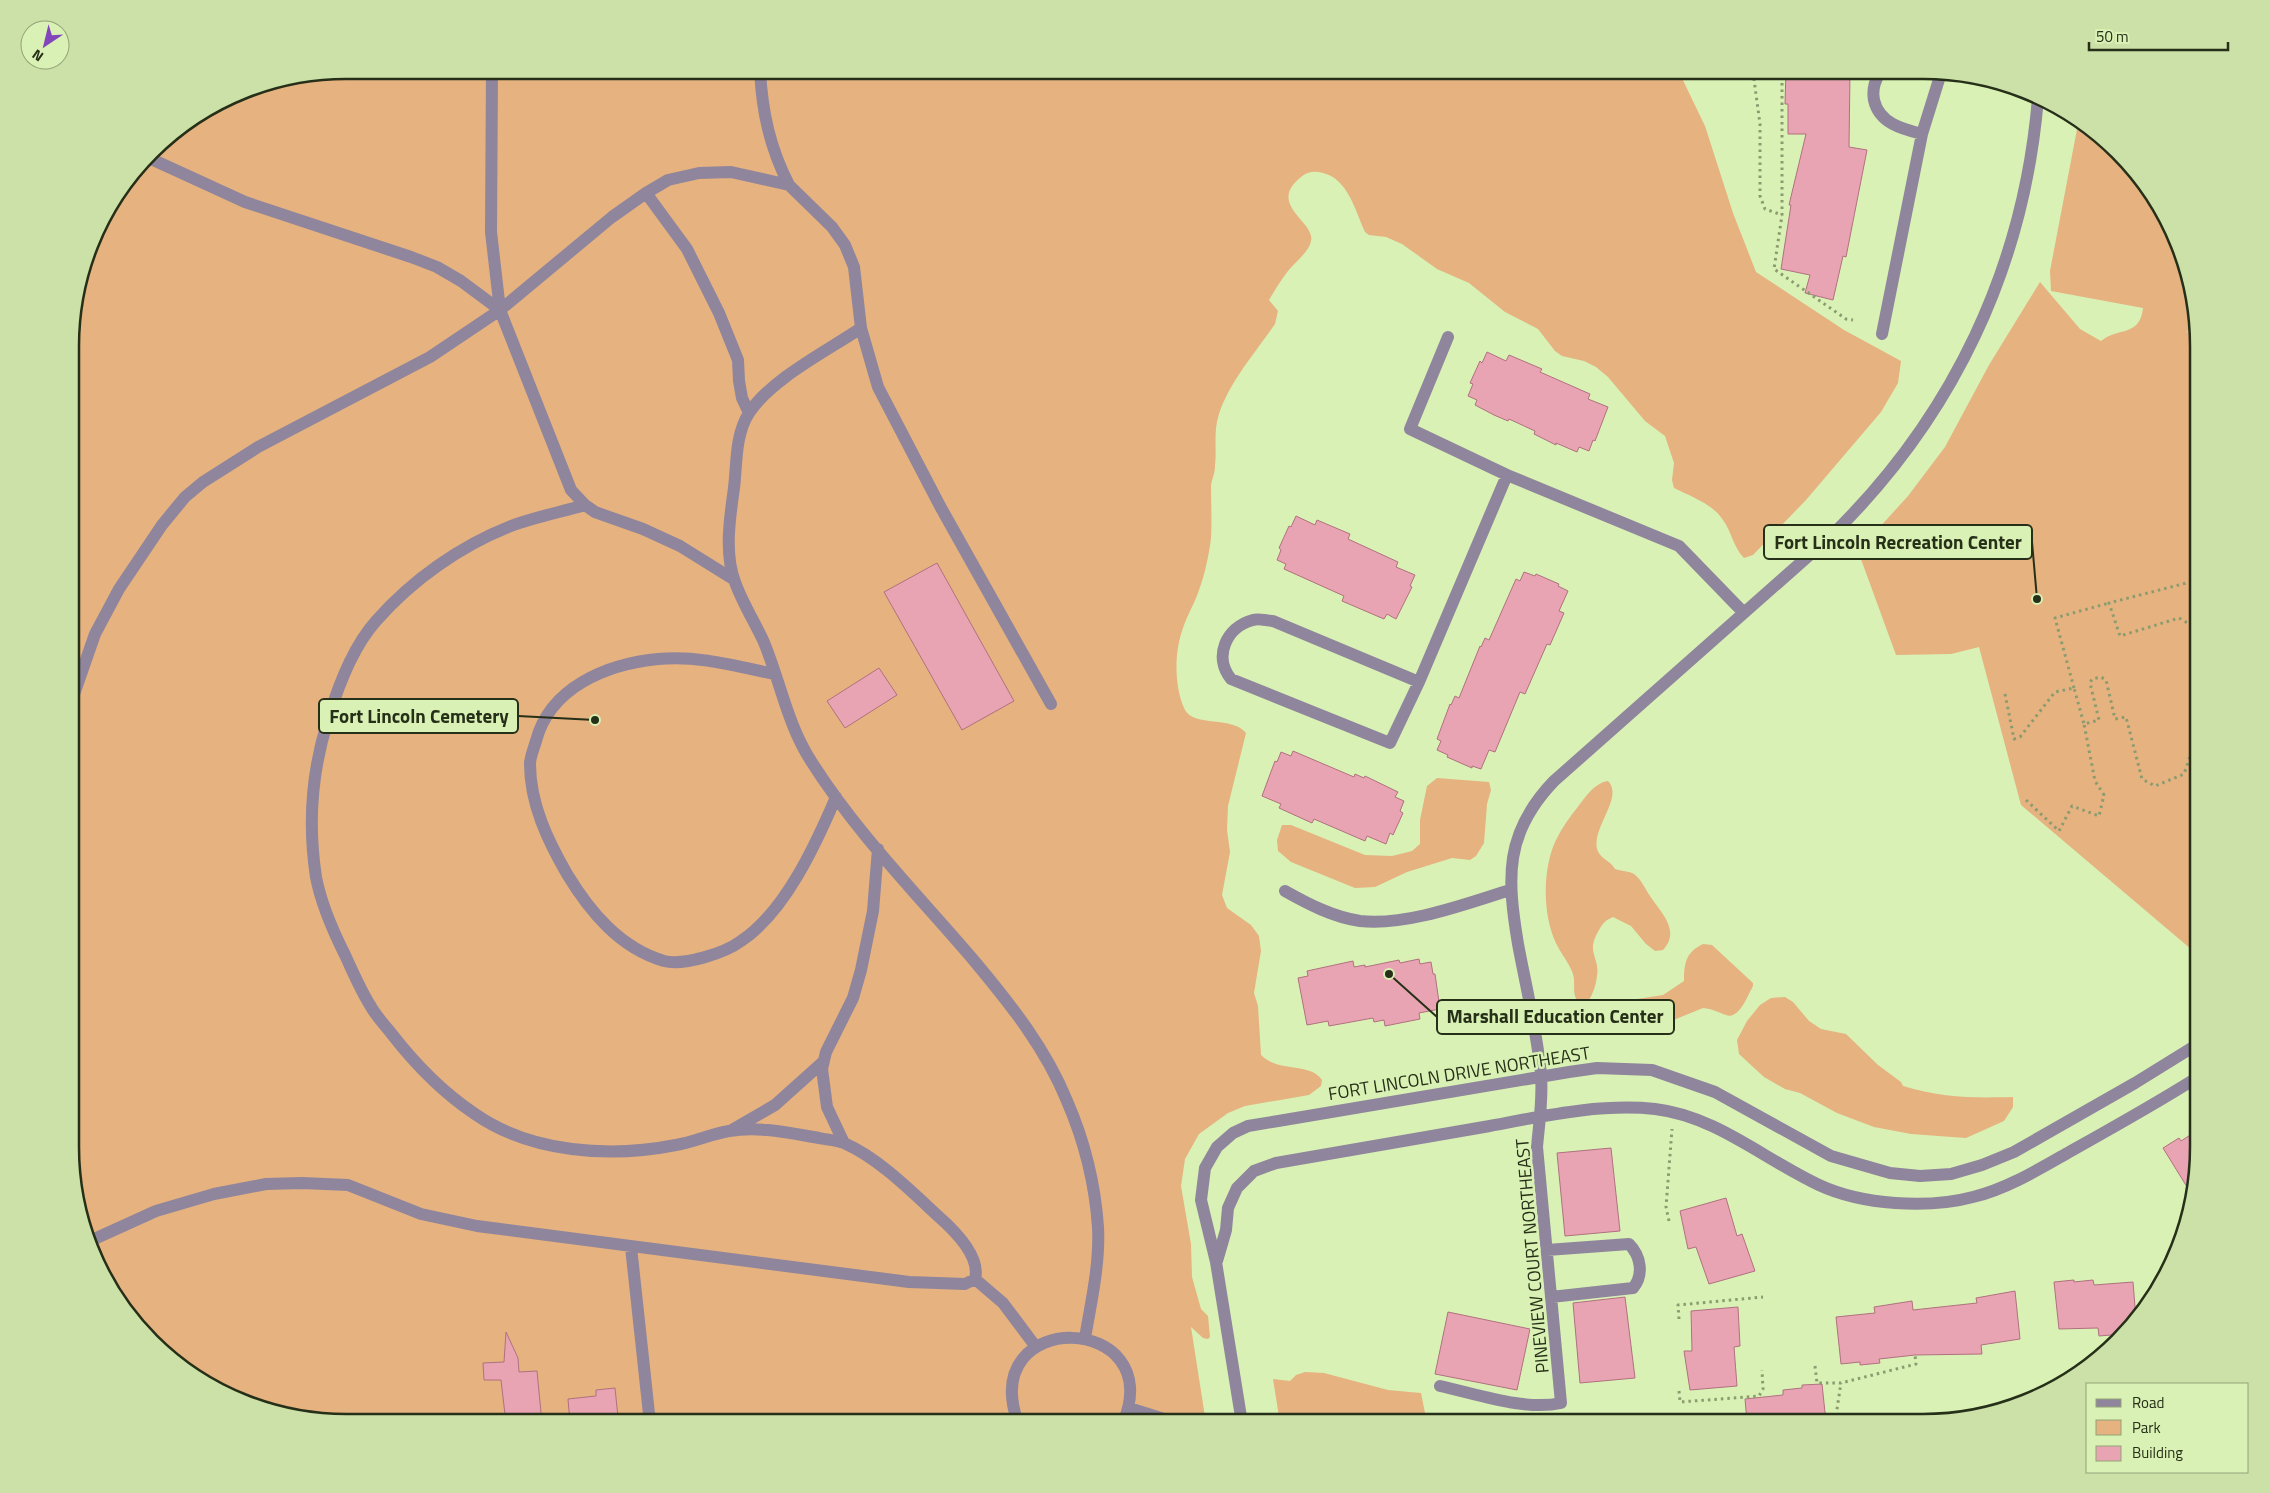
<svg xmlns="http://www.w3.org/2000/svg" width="2269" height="1493" viewBox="0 0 2269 1493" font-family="'Titillium Web',sans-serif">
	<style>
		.green { fill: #e5b280 }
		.building { fill: #e8a4b2; stroke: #b0717f }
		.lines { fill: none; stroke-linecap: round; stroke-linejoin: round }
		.path { stroke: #8a9b6f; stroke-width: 3; stroke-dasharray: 2.5 4; stroke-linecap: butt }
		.minor { stroke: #8f859c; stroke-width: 12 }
		.labels { text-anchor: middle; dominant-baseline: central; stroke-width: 5; stroke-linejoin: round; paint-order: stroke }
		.street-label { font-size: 18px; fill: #262f17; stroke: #d9f1b5 }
		.rim { fill: none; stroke: #262f17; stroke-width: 2.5 }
		.leader { fill: none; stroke: #262f17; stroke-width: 2 }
		.callout-dot { fill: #262f17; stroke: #d9f1b5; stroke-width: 2 }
		.callout { fill: #d9f1b5; stroke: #262f17; stroke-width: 2 }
		.callout-label { font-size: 19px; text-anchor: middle; font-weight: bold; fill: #262f17 }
	</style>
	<rect width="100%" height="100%" fill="#d9f1b5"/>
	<!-- green -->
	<path class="green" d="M346,70h1332l27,56 28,87 23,59 88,58 57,31 -3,22 -17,29 -75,88 -53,55 -9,3c-11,-11 -12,-26 -21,-38 -10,-16 -33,-24 -49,-32l-2,-8 2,-17 -9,-27 -20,-15 -37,-44 -12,-10 -12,-6 -22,-5 -7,-5 -17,-22 -33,-17 -36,-29 -32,-14 -35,-25 -16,-7 -17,-2 -4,-3c-10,-22 -17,-53 -42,-59 -8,-2 -15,-2 -22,4 -35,28 15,45 10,64 -2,11 -16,21 -23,30 -7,9 -13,19 -19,29l9,11 -3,13c-19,28 -45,57 -56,90 -6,18 -2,34 -4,52 0,7 -3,13 -4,19 0,18 1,35 0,53 -2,16 -6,36 -12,52 -4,13 -12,25 -16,38 -9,24 -9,59 2,82 9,17 48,6 61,23l-18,73 -1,24 3,22 -8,43 5,13 24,17 8,11 2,15 -7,42 4,13 3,49c17,18 49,7 61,25l-1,6 -12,9 -64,11 -17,7 -29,21 -14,25 -4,27 10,58 1,33 9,32 7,7 2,21 -2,2 -5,-1 -12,-11 15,96h-860l-89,-15 -65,-32 -41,-34 -44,-57 -35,-102v-873l27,-86 65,-85 77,-48z
		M2080,120l50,44 32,44 28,66 8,49 -13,10 13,-7v629l-177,-150 -42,-158 -28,7 -55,1 -38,-104 50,-55 37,-49 44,-82 51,-83 40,47 21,12c17,-14 39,-4 42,-33l-92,-17 -1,-20 28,-147z
		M1437,778l52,4 2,8 -4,14 -3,39 -8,13 -6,4 -18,-2 -45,14 -32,15 -20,1 -64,-26 -13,-11 -1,-11 5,-15h9l74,30 27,1 20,-5 8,-7v-24l7,-34z
		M1608,781c16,16 -16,46 -11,68 2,9 14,12 18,20 6,2 14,2 19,5 8,6 11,15 16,22 11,17 31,34 13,54l-8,1 -9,-7 -15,-18 -18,-9c-7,3 -10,6 -14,13 -14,23 1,26 -2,46 -1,9 -4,18 -9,26l-9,1c-8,-9 -3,-18 -6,-29 -4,-12 -13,-21 -18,-33 -12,-27 -12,-67 -2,-94 5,-13 15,-28 24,-39 8,-10 17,-25 31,-27z
		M1703,944l9,1 41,38v3c-5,9 -14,34 -27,29 -8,-3 -14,-6 -23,-7l-59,24 -6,-7 -6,-18 5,-8 26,-4 21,-14c0,-18 2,-29 19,-37z
		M1785,997l8,5 16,19 12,8 25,5 32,31 23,17 2,4c41,12 68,12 110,11v10l-9,14 -38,17 -55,-4 -37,-7 -37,-14 -37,-20 -15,-4 -21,-12 -25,-23 -2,-14 10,-19 13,-16 11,-7z
		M1305,1372l19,1 64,17 33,3 6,30h-147l-7,-44 17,2 6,-6z"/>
	<!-- building -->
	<path class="building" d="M1791,70l59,2 -1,75 18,3 -21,107 -3,-1 -10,44 -28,-7 5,-18 -29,-6 10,-64h-2l17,-71h-18v-30h-3l1,-33z
		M1487,352l19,9 3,-6 33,14 -2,3 50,22 -2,5 20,8 -13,34 -2,-1 -4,11 -10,-4 -2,5 -21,-9v2l-22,-11 1,-3 -26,-12 -1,2 -14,-6 -19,-10 2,-5 -9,-4 5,-12 -3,-1 10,-22 2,2z
		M1296,516l19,9 2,-5 33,14 -2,5 50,23 -2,5 19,8 -5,11 2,1 -16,32 -9,-5 -3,5 -42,-18 2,-5 -60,-27 2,-5 -9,-4 4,-10 -2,-2 10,-22 2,1z
		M937,563l77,138 -52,29 -78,-138z
		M1524,572l11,4 1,-2 23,10 -1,2 10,5 -9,20 5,2 -14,32 -3,-1 -22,50 -5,-2 -25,60 -6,-2 -8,19 -9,-3v2l-25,-11 1,-2 -11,-5 4,-9 -4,-2 13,-35 1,1 4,-9 4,2 21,-52 1,1 4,-9 4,2 27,-61 4,2z
		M879,668l18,27 -52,33 -18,-27z
		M1293,751l61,26 1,-3 9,4 1,-2 33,16 -3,5 9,4 -4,10 3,2 -10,22 -3,-2 -4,11 -19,-8 -2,5 -51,-22 -2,4 -33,-15 2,-4 -19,-8 13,-35 2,1 4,-10 10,4z
		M1419,959l1,5 11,-2 2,12h2l5,35 -21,4 1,6 -35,7 -1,-6 -10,2 -1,-4 -44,8 -1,-5 -21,4 -9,-47 10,-2 -1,-5 46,-10 1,6 11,-2v2l34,-7 1,3z
		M2198,1130v35l-6,30 -29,-47 16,-10 2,3z
		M1611,1148l9,83 -55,5 -8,-83z
		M1726,1198l11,38 5,-2 13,37 -46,13 -13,-37 -8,2 -8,-38z
		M2074,1280v2l19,-2 1,5 39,-3 3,37 -13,15 -24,2 -1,-8 -39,1 -5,-47z
		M2015,1291l5,48 -39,6 1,9 -67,1 -36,4 1,4 -20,2v-3l-19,2 -5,-47 39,-4 -1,-6 38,-6 1,9 64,-7 -1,-5z
		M1625,1297l10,81 -55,5 -7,-80z
		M1738,1307l2,39 -6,1 3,39 -47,4 -6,-39h8l-1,-40z
		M1448,1312l82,17 -13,61 -82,-16z
		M506,1332l12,26 1,14 18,-1 5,52h-36l-5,-43h-17l-1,-17 21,-1z
		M1822,1384l4,38h-79l-2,-23 38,-4v-5l19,-2v-3z
		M615,1388l3,29h-8l1,6h-41l-2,-24 28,-3v-6z"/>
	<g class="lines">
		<!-- path -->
		<path class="path" d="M1782,70v145l-8,54 72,50 7,1
			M1911,70l-1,4 5,2 4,-5
			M1753,72l7,52v72l5,13 17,6
			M2198,580l-89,23 11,33 59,-18 12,7 7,-2
			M2074,688l-19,-70 54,-15
			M2005,694l9,45 6,-2 35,-45 19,-4 10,36 15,-4 -9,-37 2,-4 9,-2 5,3 9,39 11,-2 16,62 13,7 29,-12 14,-41
			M2026,800l33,31 13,-25 27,10 5,-21 -9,-14 -11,-57
			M1669,1221l-3,-14 6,-78
			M1679,1319l-1,-14 85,-8
			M1815,1366l2,17h24l75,-19 -1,-9
			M1679,1391l1,11 79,-6 4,-7 -1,-19
			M1835,1422l6,-39"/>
		<!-- minor -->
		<path class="minor" d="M492,70l-1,162 9,78
			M760,70c2,42 10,78 29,115
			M1882,70c-7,8 -10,20 -8,30 5,23 28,29 48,34
			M149,158l96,44 166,55 26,10 24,14 39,29 71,180 14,15 10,7 48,17 37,17 53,33
			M646,193l41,56 32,64 19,47 1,21 3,17 7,15
			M861,328c-34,23 -90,51 -112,85 -14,22 -12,50 -15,75 -4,29 -10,65 1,94 7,20 19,39 28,58 17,40 24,84 48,121 46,73 109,136 165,202 35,42 70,86 91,138 17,39 28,83 31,126 2,37 -7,75 -13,111
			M1882,334l40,-200 19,-61
			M1448,337l-38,92 97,46
			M774,674c-38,-8 -77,-19 -116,-15 -51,5 -108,28 -122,82 -2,7 -6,16 -6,23 0,40 18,77 37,110 23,38 53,74 97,87 20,5 61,-8 77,-20 44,-29 75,-97 95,-144
			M1419,682l-146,-61c-6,0 -14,-3 -20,-1 -27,7 -40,37 -22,59l159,64 29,-61 88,-207 172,71 65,67
			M72,700l23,-66 24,-45 43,-64 23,-28 18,-15 55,-35 172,-90 70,-47 112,-93 34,-24 22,-13 31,-7 32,-1 58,13 43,42 13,18 9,22 7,61 17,59 62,119 111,198
			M1285,891c23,13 48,26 75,30 47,5 105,-17 150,-31
			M732,1130l43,-25 48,-43
			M844,1143l-17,-36 -5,-38 4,-17 27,-54 8,-28 12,-59 5,-62
			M92,1240l64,-29 58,-17 52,-10 36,-1 46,2 73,29 56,12 432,56 56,2 10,-5c6,-23 -21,-49 -37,-63 -26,-24 -60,-58 -92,-72 -8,-4 -19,-4 -27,-6 -30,-5 -60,-12 -90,-7 -18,3 -35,11 -53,14 -66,13 -145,8 -201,-31 -33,-22 -60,-50 -84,-81 -7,-9 -16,-18 -21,-28 -10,-16 -17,-33 -25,-50 -12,-24 -24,-51 -29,-78 -8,-52 -4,-107 12,-157 10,-34 24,-72 48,-99 36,-41 84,-75 135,-95 24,-9 50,-14 74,-21
			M631,1247l19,176
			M1547,1250l82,-6c12,12 15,31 4,44l-82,9
			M1217,1261l9,-31 2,-22 9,-20 17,-17 22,-8c69,-12 139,-24 208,-36 55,-10 114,-24 171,-18 61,7 110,51 164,76 43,20 109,24 154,12 34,-8 68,-29 98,-46 43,-24 86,-48 127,-74
			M975,1279l28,24 33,44
			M1440,1386c37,8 85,25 121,17l-24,-256c2,-23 6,-48 4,-72 -4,-44 -15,-88 -23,-131 -11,-66 -14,-111 36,-163l277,-245c122,-119 193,-269 207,-438
			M1129,1408l35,11 4,4
			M1018,1423c-42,-117 151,-110 105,0
			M1242,1423l-26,-161 -15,-62 4,-32 12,-21 16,-14 15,-7 321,-54 28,-4 55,2 63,22 116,64 59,17 30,3 31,-2 31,-9 32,-13 121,-69 63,-39"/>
	</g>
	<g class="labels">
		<!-- street labels -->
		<g class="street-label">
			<text transform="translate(1459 1073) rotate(-9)">FORT LINCOLN DRIVE NORTHEAST</text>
			<text transform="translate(1532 1256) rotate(-95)">PINEVIEW COURT NORTHEAST</text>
		</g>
	</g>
	<!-- crop -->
	<path d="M0 0H2269V1493H0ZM346 79H1923A267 267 0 0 1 2190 346V1147A267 267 0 0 1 1923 1414H346A267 267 0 0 1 79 1147V346A267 267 0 0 1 346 79Z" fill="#cbe1a8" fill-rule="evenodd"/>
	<path class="rim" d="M346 79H1923A267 267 0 0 1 2190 346V1147A267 267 0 0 1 1923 1414H346A267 267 0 0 1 79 1147V346A267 267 0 0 1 346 79Z"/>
	<!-- callouts -->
	<path class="leader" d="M2037 599L2032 542M595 720L518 716M1389 974L1437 1017"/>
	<g class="callout-dot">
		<circle cx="2037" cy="599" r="5"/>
		<circle cx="595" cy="720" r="5"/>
		<circle cx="1389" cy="974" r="5"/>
	</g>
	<g class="callout">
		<rect x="1764" y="525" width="268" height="34" rx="5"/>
		<rect x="319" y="699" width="199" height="34" rx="5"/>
		<rect x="1437" y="1000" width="237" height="34" rx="5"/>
	</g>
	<g class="callout-label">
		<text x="1898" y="549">Fort Lincoln Recreation Center</text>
		<text x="419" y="723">Fort Lincoln Cemetery</text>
		<text x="1555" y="1023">Marshall Education Center</text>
	</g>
	<!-- legend -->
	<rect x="2086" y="1383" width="162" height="90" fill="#d9f1b5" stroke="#91a376"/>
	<rect x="2096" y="1399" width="25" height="8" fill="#8f859c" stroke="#91a376"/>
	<text x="2132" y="1408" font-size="15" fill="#262f17">Road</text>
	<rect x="2096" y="1420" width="25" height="15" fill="#e5b280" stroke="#91a376"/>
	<text x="2132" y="1433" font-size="15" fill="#262f17">Park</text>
	<rect x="2096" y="1446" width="25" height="15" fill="#e8a4b2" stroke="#91a376"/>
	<text x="2132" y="1458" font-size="15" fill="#262f17">Building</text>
	<!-- north arrow -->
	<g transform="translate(45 45) rotate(215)"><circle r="24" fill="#d9f1b5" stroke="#91a376"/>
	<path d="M0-4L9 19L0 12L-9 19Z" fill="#8345ba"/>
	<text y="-8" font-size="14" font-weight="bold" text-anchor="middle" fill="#262f17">N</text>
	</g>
	<!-- scale -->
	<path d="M2089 42v8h139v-8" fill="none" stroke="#262f17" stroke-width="2.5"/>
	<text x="2096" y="42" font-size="15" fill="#262f17" stroke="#d9f1b5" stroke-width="4" paint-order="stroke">50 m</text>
</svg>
